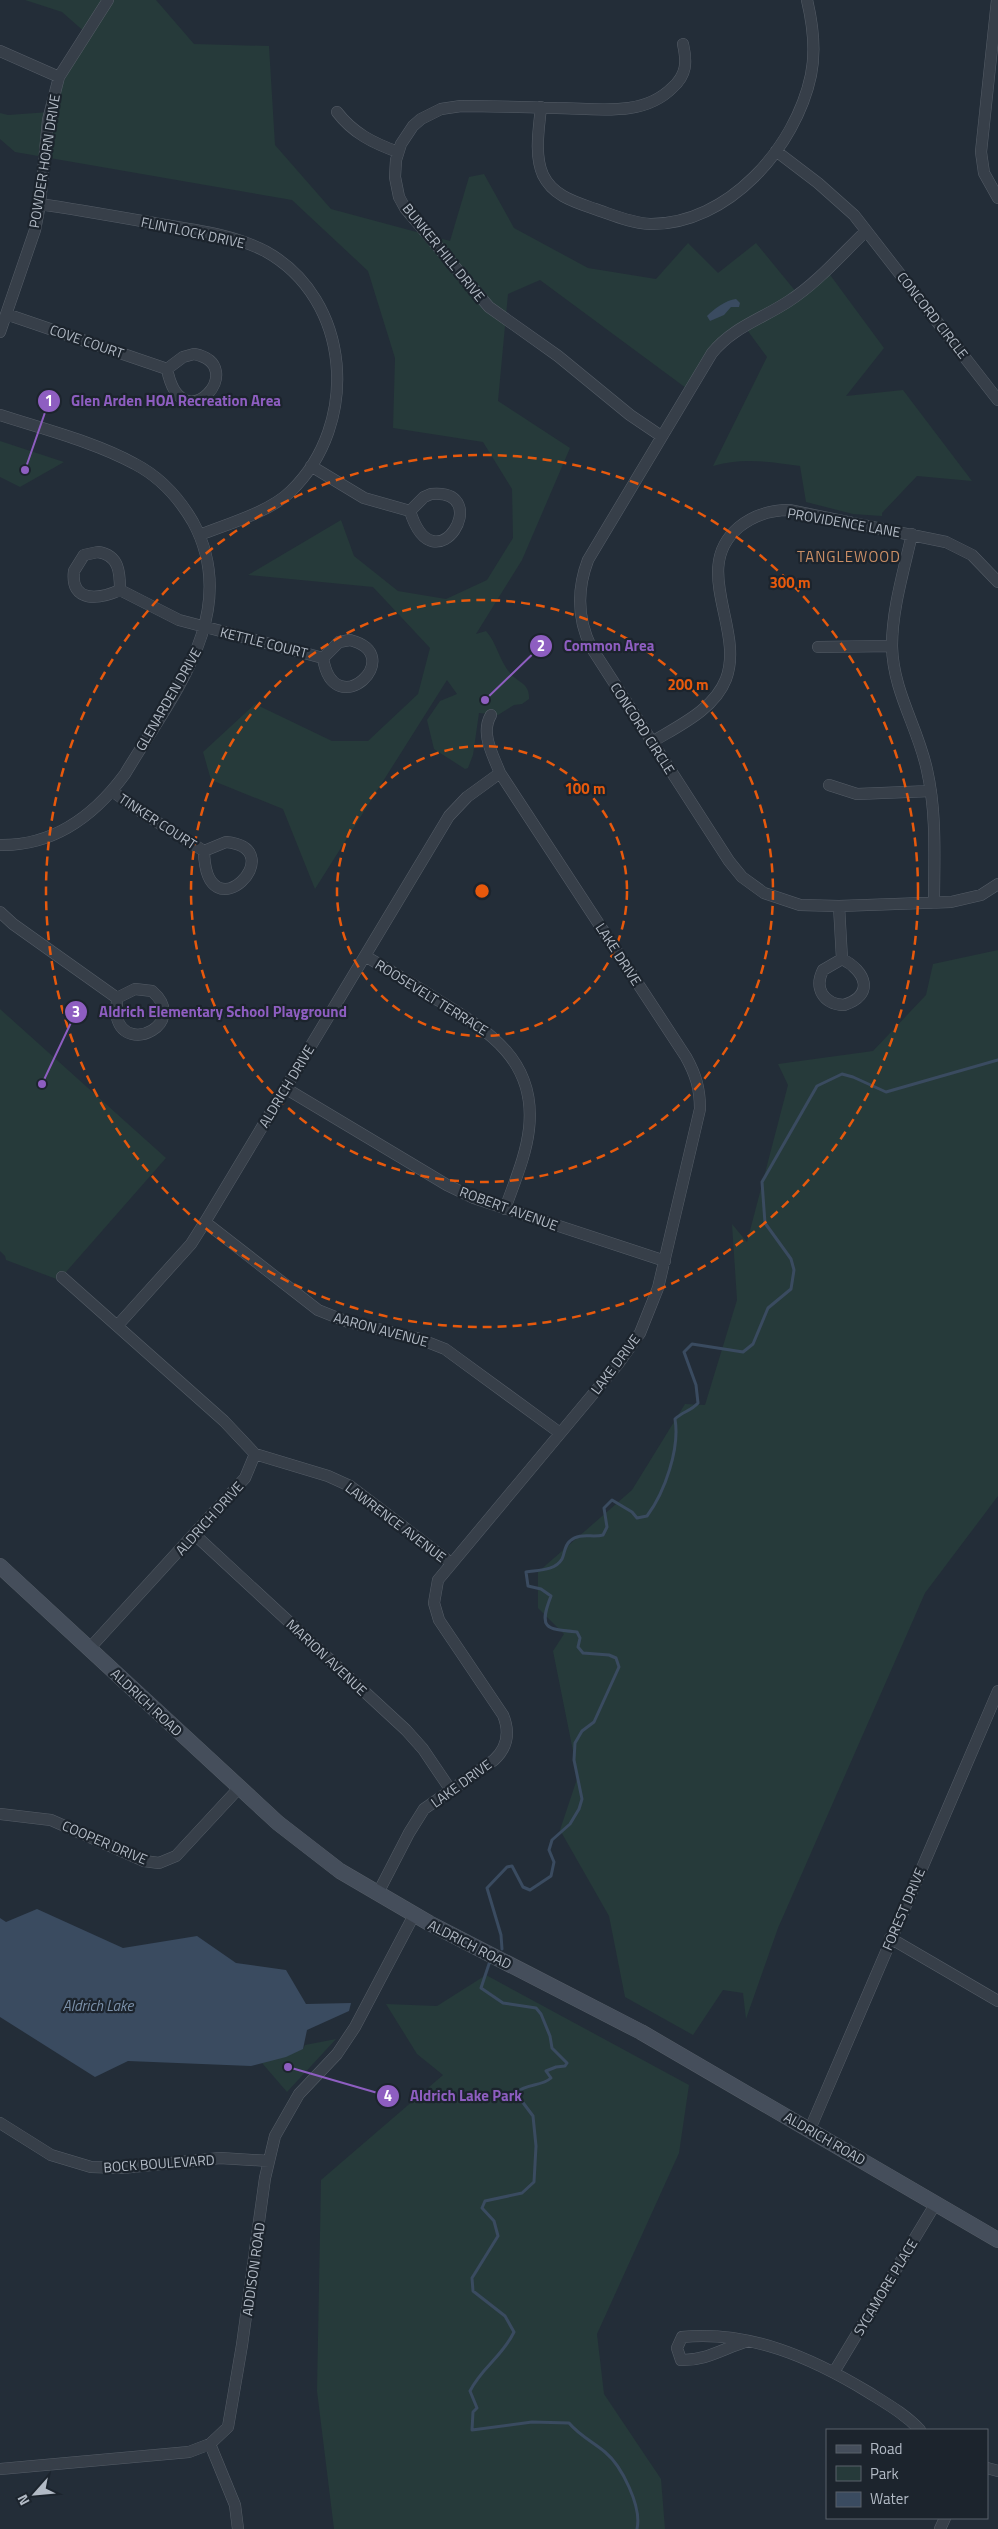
<svg xmlns="http://www.w3.org/2000/svg" width="998" height="2529" viewBox="0 0 998 2529" font-family="'Titillium Web',sans-serif">
	<style>
		.green { fill: #263a3a }
		.water { fill: #3a4b60 }
		.lines { fill: none; stroke-linecap: round; stroke-linejoin: round }
		.stream { stroke: #3a4b60; stroke-width: 3 }
		.minor-casing { stroke: #555d67; stroke-width: 12 }
		.secondary-casing { stroke: #555d67; stroke-width: 16 }
		.minor { stroke: #373f49; stroke-width: 11 }
		.secondary { stroke: #454e5b; stroke-width: 15 }
		.ring { fill: none; stroke: #e8590c; stroke-width: 2.5; stroke-dasharray: 9 6 }
		.labels { text-anchor: middle; dominant-baseline: central; stroke-width: 4.5; stroke-linejoin: round; paint-order: stroke }
		.street-label { font-size: 14px; fill: #b2bac5; stroke: #1c242d }
		.neighbourhood-label { font-size: 15px; letter-spacing: 1px; fill: #cb8f66; stroke: #1c242d }
		.water-label { font-size: 15px; font-style: italic; fill: #7c91aa; stroke: #1c242d }
		.centre { fill: #e8590c; stroke: #1c242d; stroke-width: 2.5 }
		.ring-label { font-size: 15px; text-anchor: middle; font-weight: bold; fill: #e8590c; stroke: #1c242d; stroke-width: 4.5; stroke-linejoin: round; paint-order: stroke }
		.leader { fill: none; stroke: #8e5ec1; stroke-width: 2 }
		.callout-dot { fill: #8e5ec1; stroke: #1c242d; stroke-width: 2 }
		.mark-label { font-size: 15px; text-anchor: middle; font-weight: bold; fill: #fff }
		.callout-label { font-size: 15px; text-anchor: middle; font-weight: bold; fill: #8e5ec1; stroke: #1c242d; stroke-width: 4.5; stroke-linejoin: round; paint-order: stroke }
	</style>
	<rect width="100%" height="100%" fill="#232d38"/>
	<!-- green -->
	<path class="green" d="M25,0h131l38,44 75,2 6,99 56,64 119,32 19,-64 15,-3 30,54 74,40 68,11 32,-36 30,30 38,-30 41,50 28,-25 59,80 -38,48 57,-6 69,91 -55,-5 -35,37v3l-29,-2 -47,-12 -6,-36c-29,-4 -58,-9 -87,0l54,-109 -25,-34 -56,65 -146,-108 -32,14 -10,107 72,47 -48,112 -46,74 10,-3c11,12 13,29 24,42 8,10 20,10 19,26l-7,5 -8,1 -16,10 -19,-2 -6,42 -5,13 -3,1 -31,-20 -7,-29 13,-19 17,-7 -10,-14 -132,209 -32,-80 -72,-29 -8,-28 52,-48 77,37h36l50,-47 12,-46 -57,-61 -125,-12 93,-55 13,36 44,35 48,8 41,-19 26,-42 -1,-49 -29,-47 -90,-14 2,-70 -27,-87 -76,-71 -277,-48 -15,-13v-26l8,2 41,-3 38,-78 -25,-22z
		M0,441l64,21 -44,25 -20,-10z
		M998,950v546l-73,97 -147,335 -32,91 -3,-26 -20,-3 -30,45 -68,-38 -16,-81 -49,-86 18,-54 -25,-125 11,-17 -26,-26v-36l94,-82 53,-86 20,1 32,-105 -5,-76 15,18 41,-157 -10,-21 95,-13 53,-56 7,-31z
		M0,1009l166,149 -107,122 -53,-20 -1,-4 -5,-5z
		M486,1975l203,110 -10,68 -82,181 7,60 57,85 4,50h-331l-17,-138 4,-211 122,-105 -26,-21 -31,-50 51,2z
		M336,2039l-49,53 -25,-29 41,-14 2,-4z"/>
	<!-- water -->
	<path class="water" d="M736,299l4,4 -1,4h-8l-7,8 -14,6 -3,-5c7,-7 19,-16 29,-17z
		M37,1909l86,39 74,-12 39,27 50,7 20,34 45,-1 -2,8 -42,19 -4,19 -17,8 -35,9 -123,-5 -33,16 -95,-60v-99l6,4z"/>
	<g class="lines">
		<!-- stream -->
		<path class="stream" d="M502,1949l-1,-14 -14,-47 20,-21 5,-1 11,21 7,3 21,-14 3,-14 -5,-12 3,-10 18,-16 9,-15 3,-10 -8,-39 1,-17 7,-12 12,-9 25,-55 -3,-9 -7,-3 -26,-2 -5,-6 2,-9 -3,-6c-31,-3 -39,-3 -26,-36l-10,-7 -13,-3 -2,-14c12,-2 29,-1 36,-13 3,-6 2,-13 8,-18 10,-9 22,-3 33,-6l4,-8 -3,-19 8,-8 20,12 5,6 10,-2c18,-24 33,-68 28,-97 7,-7 16,-8 23,-16l-2,-18 -12,-33 8,-8 51,8 10,-8 15,-36 23,-19 3,-19 -3,-11 -26,-36 -3,-41 55,-96 25,-12 11,3 33,15 112,-32
			M490,1961l-9,27 22,15 33,5 5,6 9,22 2,12 15,15 -2,3 -9,1 -10,4 5,7c-10,9 -25,5 -35,15l2,7h3l12,16 3,30 -2,36 -12,11 -37,8 -3,7 12,13 4,15 -26,42 1,13 32,25 9,16c-12,25 -32,35 -44,59l7,17 -4,4 -1,18 60,-8 37,1c11,13 24,19 36,29 17,14 37,55 32,77"/>
		<!-- minor casing -->
		<g class="minor-casing">
			<path id="minor" d="M997,0l-16,152 3,21 14,25
				M0,51l59,26
				M541,107c-2,21 -7,48 2,68 10,21 32,27 52,34 18,6 36,14 55,15 78,1 146,-77 161,-149 5,-25 2,-50 -4,-75
				M337,112c16,21 36,31 61,40
				M776,151l42,32 36,32 144,185
				M40,204c40,6 79,13 119,20 36,6 73,10 106,27 87,48 95,173 26,240 -21,21 -64,33 -91,44
				M866,231c-24,23 -49,52 -77,70 -27,18 -56,26 -77,52l-124,207c-11,29 -11,58 3,87l138,214 13,16 22,16 36,12 39,1 112,-4 30,-7 17,-11
				M6,314l161,55
				M0,332l35,-102 5,-26 8,-84 11,-43 49,-77
				M194,354c57,11 -12,91 -27,15l16,-12z
				M0,415c43,14 95,27 135,49 25,13 44,34 58,58 50,92 -23,176 -68,252 -31,42 -71,72 -125,71
				M661,436l-31,-21 -72,-59 -69,-49 -84,-99 -6,-11 -4,-20 1,-17 5,-16 12,-18 8,-7 20,-10 20,-3c31,0 63,1 95,2 39,0 86,10 116,-20 15,-13 15,-26 11,-44
				M311,466l53,32 46,13
				M431,494c65,-6 4,97 -21,17l14,-14z
				M912,534c-8,36 -20,75 -20,112 1,46 26,81 35,124 10,44 7,89 7,133
				M98,552c21,3 22,20 22,38 -20,9 -50,14 -46,-19l10,-16z
				M120,590l59,30 144,38
				M350,640c59,15 -16,86 -27,18l16,-16z
				M818,647l74,-1
				M652,742c26,-16 62,-32 74,-63 19,-50 -36,-111 13,-152 15,-12 31,-17 50,-17l157,32 26,13 26,27
				M829,785l28,9 74,-3
				M112,791l32,23 60,37
				M226,842c68,7 -20,96 -22,9z
				M839,906l3,53
				M0,912l13,12 104,74
				M365,956c24,14 48,28 71,43 51,31 101,60 93,130 -3,27 -15,54 -24,80
				M842,959c24,12 33,36 2,46 -21,-1 -30,-17 -21,-35z
				M135,989l17,2c37,32 -25,64 -35,27 -1,-6 0,-14 0,-20z
				M285,1088l162,97 27,13 191,63
				M205,1222l113,88 30,12 69,16 28,11 115,84
				M62,1277l162,144 31,33 -10,24 -156,171
				M118,1325l73,-81 14,-22 244,-406 18,-19 33,-24
				M255,1454l73,22 22,10 101,77
				M194,1534l212,196 17,19 27,40
				M0,1814l51,6 93,41 15,2 17,-7 63,-68
				M378,1893l31,-60 15,-24 70,-49c14,-13 16,-28 9,-45l-64,-95 -5,-17 4,-23 180,-216 22,-31 18,-45 42,-179c0,-20 -4,-34 -14,-52l-186,-284c-7,-18 -20,-40 -9,-58
				M890,1938l108,63
				M0,2123l51,32 40,12 31,1 98,-10 49,3
				M810,2129l188,-438
				M749,2341c-24,6 -42,20 -68,19l-4,-12 5,-11c67,-7 130,21 186,55 19,12 37,22 52,38
				M834,2372l102,-169
				M210,2444l25,61 3,24
				M987,2468l11,3
				M0,2469l189,-17 21,-8 18,-17 14,-82 23,-167 10,-42 24,-42 38,-40 18,-27 59,-112
				M940,2529l5,-11"/>
		</g>
		<!-- secondary casing -->
		<g class="secondary-casing">
			<path id="secondary" d="M0,1566l278,257 62,48 89,52 212,109 357,208"/>
		</g>
		<!-- minor -->
		<use href="#minor" class="minor"/>
		<!-- secondary -->
		<use href="#secondary" class="secondary"/>
	</g>
	<!-- distance rings -->
	<g class="ring">
		<circle cx="482" cy="891" r="145"/>
		<circle cx="482" cy="891" r="291"/>
		<circle cx="482" cy="891" r="436"/>
	</g>
	<g class="labels">
		<!-- street labels -->
		<g class="street-label">
			<text transform="translate(44 161) rotate(-81)">POWDER HORN DRIVE</text>
			<text transform="translate(193 232) rotate(12)">FLINTLOCK DRIVE</text>
			<text transform="translate(444 252) rotate(51)">BUNKER HILL DRIVE</text>
			<text transform="translate(933 315) rotate(52)">CONCORD CIRCLE</text>
			<text transform="translate(87 341) rotate(19)">COVE COURT</text>
			<text transform="translate(844 522) rotate(10)">PROVIDENCE LANE</text>
			<text transform="translate(264 642) rotate(14)">KETTLE COURT</text>
			<text transform="translate(168 699) rotate(-60)">GLENARDEN DRIVE</text>
			<text transform="translate(643 728) rotate(57)">CONCORD CIRCLE</text>
			<text transform="translate(158 821) rotate(33)">TINKER COURT</text>
			<text transform="translate(619 954) rotate(57)">LAKE DRIVE</text>
			<text transform="translate(432 997) rotate(32)">ROOSEVELT TERRACE</text>
			<text transform="translate(286 1086) rotate(-59)">ALDRICH DRIVE</text>
			<text transform="translate(509 1208) rotate(20)">ROBERT AVENUE</text>
			<text transform="translate(381 1329) rotate(15)">AARON AVENUE</text>
			<text transform="translate(615 1364) rotate(-53)">LAKE DRIVE</text>
			<text transform="translate(209 1518) rotate(-48)">ALDRICH DRIVE</text>
			<text transform="translate(396 1522) rotate(37)">LAWRENCE AVENUE</text>
			<text transform="translate(327 1657) rotate(43)">MARION AVENUE</text>
			<text transform="translate(147 1702) rotate(43)">ALDRICH ROAD</text>
			<text transform="translate(461 1783) rotate(-36)">LAKE DRIVE</text>
			<text transform="translate(105 1842) rotate(23)">COOPER DRIVE</text>
			<text transform="translate(903 1909) rotate(-67)">FOREST DRIVE</text>
			<text transform="translate(470 1944) rotate(27)">ALDRICH ROAD</text>
			<text transform="translate(825 2138) rotate(30)">ALDRICH ROAD</text>
			<text transform="translate(159 2163) rotate(-4)">BOCK BOULEVARD</text>
			<text transform="translate(253 2269) rotate(-82)">ADDISON ROAD</text>
			<text transform="translate(885 2287) rotate(-59)">SYCAMORE PLACE</text>
		</g>
		<!-- neighbourhood labels -->
		<g class="neighbourhood-label">
			<text x="849" y="556">TANGLEWOOD</text>
		</g>
		<!-- water labels -->
		<g class="water-label">
			<text x="98" y="2005">Aldrich Lake</text>
		</g>
	</g>
	<circle cx="482" cy="891" r="8" class="centre"/>
	<g class="ring-label">
		<text x="790" y="588">300 m</text>
		<text x="688" y="690">200 m</text>
		<text x="585" y="794">100 m</text>
	</g>
	<!-- callouts -->
	<path class="leader" d="M25 470L49 401M485 700L541 646M42 1084L76 1012M288 2067L388 2096"/>
	<g class="callout-dot">
		<circle cx="25" cy="470" r="5"/>
		<circle cx="485" cy="700" r="5"/>
		<circle cx="42" cy="1084" r="5"/>
		<circle cx="288" cy="2067" r="5"/>
		<circle cx="49" cy="401" r="12"/>
		<circle cx="541" cy="646" r="12"/>
		<circle cx="76" cy="1012" r="12"/>
		<circle cx="388" cy="2096" r="12"/>
	</g>
	<g class="mark-label">
		<text x="49" y="406">1</text>
		<text x="541" y="651">2</text>
		<text x="76" y="1017">3</text>
		<text x="388" y="2101">4</text>
	</g>
	<g class="callout-label">
		<text x="176" y="406">Glen Arden HOA Recreation Area</text>
		<text x="609" y="651">Common Area</text>
		<text x="223" y="1017">Aldrich Elementary School Playground</text>
		<text x="466" y="2101">Aldrich Lake Park</text>
	</g>
	<!-- legend -->
	<rect x="826" y="2429" width="162" height="90" fill="#1c242d" stroke="#58606a"/>
	<rect x="836" y="2445" width="25" height="8" fill="#454e5b" stroke="#58606a"/>
	<text x="870" y="2454" font-size="15" fill="#b2bac5">Road</text>
	<rect x="836" y="2466" width="25" height="15" fill="#263a3a" stroke="#58606a"/>
	<text x="870" y="2479" font-size="15" fill="#b2bac5">Park</text>
	<rect x="836" y="2492" width="25" height="15" fill="#3a4b60" stroke="#58606a"/>
	<text x="870" y="2504" font-size="15" fill="#b2bac5">Water</text>
	<!-- north arrow -->
	<g transform="translate(35 2494) rotate(243)" stroke="#1c242d" stroke-width="4" paint-order="stroke">
	<path d="M0-4L9 19L0 12L-9 19Z" fill="#b2bac5"/>
	<text y="-8" font-size="14" font-weight="bold" text-anchor="middle" fill="#b2bac5">N</text>
	</g>
</svg>
